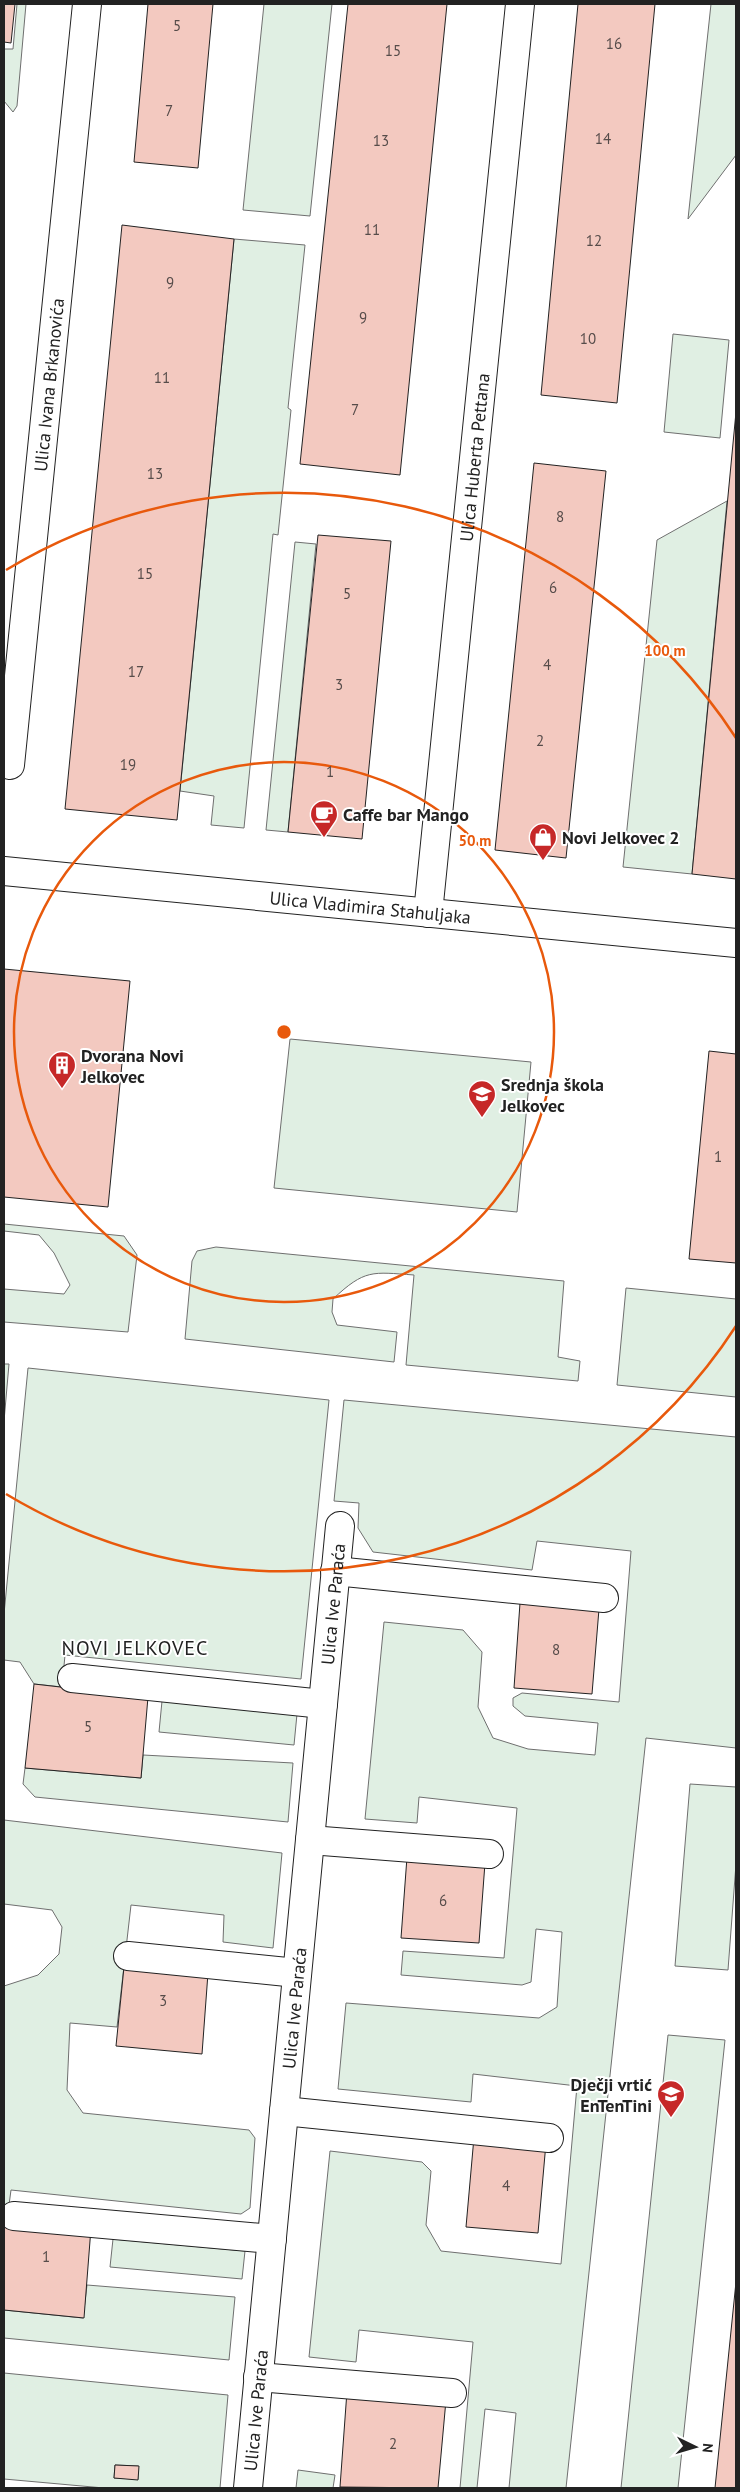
<svg xmlns="http://www.w3.org/2000/svg" width="740" height="2492" viewBox="0 0 740 2492" font-family="'PT Sans',sans-serif">
	<style>
		.green { fill: #e0efe3; stroke: #6f6f6f; fill-rule: evenodd }
		.building { fill: #f3c9c0; stroke: #222 }
		.lines { fill: none; stroke-linecap: round; stroke-linejoin: round }
		.minor-casing { stroke: #222; stroke-width: 30 }
		.minor { stroke: #fff; stroke-width: 28 }
		.ring { fill: none; stroke: #e8590c; stroke-width: 2.5 }
		.labels { text-anchor: middle; dominant-baseline: central; stroke-width: 4; stroke-linejoin: round; paint-order: stroke }
		.number-label { font-size: 15px; fill: #564c4a }
		.street-label { font-size: 18px; fill: #222; stroke: #fff }
		.poi-label { font-size: 18px; font-weight: bold; fill: #222; stroke: #fff; text-anchor: start }
		.quarter-label { font-size: 20px; letter-spacing: 1px; fill: #222; stroke: #fff }
		.centre { fill: #e8590c; stroke: #fff; stroke-width: 2.5 }
		.ring-label { font-size: 15px; text-anchor: middle; font-weight: bold; fill: #e8590c; stroke: #fff; stroke-width: 4; stroke-linejoin: round; paint-order: stroke }
	</style>
	<rect width="100%" height="100%" fill="#fff"/>
	<!-- green -->
	<path class="green" d="M17,4h9l-9,102 -4,6 -9,-11v-52h9z
		M264,4h68l-22,212 -67,-6z
		M711,4h25v151l-48,64z
		M234,239l71,6 -17,163 3,2 -13,125 -5,-1 -29,294 -33,-3 3,-29 -34,-5z
		M673,334l56,6 -9,98 -56,-6z
		M727,501l-35,373 -69,-7 34,-327z
		M295,542l21,2 -28,288 -22,-2z
		M290,1039l241,23 -14,150 -243,-24z
		M4,1224l120,12 13,19 -9,77 -124,-10v-33l60,5 6,-9 -16,-32 -15,-18 -35,-4z
		M216,1247l348,34 -6,76 22,4 -2,20 -172,-16 8,-90c-42,-3 -49,-6 -81,24l-1,13 5,13 60,7 -3,30 -209,-23 7,-78 5,-10z
		M626,1288l110,11v98l-119,-12z
		M4,1364h5l-5,57z
		M28,1368l301,32 -28,279 -236,-24 -3,32 -28,-3 -14,-22 -16,-2v-46z
		M344,1400l392,37v311l-90,-10 -80,750h-57l7,-75 -31,-4 -8,79h-17l13,-146 -114,-12 -3,32 -47,-5 21,-206 92,11 9,9 -5,54 15,26 120,13 16,-178 -104,-12 -2,28 -133,-13 8,-86 193,15 18,-11 5,-75 -26,-3 -5,53 -9,3 -121,-10 2,-24 101,7 13,-150 -98,-11 -2,26 -52,-4 19,-197 79,8 19,22 -4,55 15,31 35,11 67,6 3,-32 -73,-7 -12,-10v-8l9,-5 97,9 12,-151 -94,-10 -5,29 -159,-18 -15,-24 1,-25 -25,-2z
		M162,1701l135,13 -3,31 -135,-13z
		M143,1755l150,8 -5,59 -253,-25 -12,-13 2,-16 116,10z
		M690,1784l46,3v77l-8,106 -53,-4z
		M4,1820l278,33 -9,95 -50,-6 1,-27 -93,-10 -14,122 -47,-4 -3,67 16,23 166,17 6,8 -5,70 -9,6 -230,-24 -4,30h-3v-234l34,-11 21,-21 3,-27 -10,-17 -48,-6z
		M668,2035l57,5 -47,448h-57z
		M113,2239l132,12 -3,28 -132,-12z
		M87,2285l148,12 -6,63 -225,-22v-28l79,8z
		M4,2373l224,22 -8,93h-116l-100,-9zM115,2465l23,1v13l-24,-1z
		M298,2470l37,5 -2,13h-37z"/>
	<!-- building -->
	<path class="building" d="M4,4h11l-4,39 -7,-1z
		M148,4h65l-15,164 -64,-6z
		M348,4h99l-47,471 -100,-11z
		M578,4h77l-38,399 -76,-8z
		M122,225l112,14 -57,581 -112,-11z
		M736,412v467l-44,-5z
		M534,463l72,8 -40,387 -71,-8z
		M318,535l73,6 -29,298 -74,-7z
		M4,969l126,12 -22,226 -104,-10z
		M709,1051l27,3v209l-47,-4z
		M520,1603l79,6 -7,85 -78,-6z
		M34,1684l114,13 -7,81 -116,-10z
		M407,1857l78,6 -6,80 -78,-5z
		M124,1967l84,6 -6,81 -86,-8z
		M474,2137l72,6 -8,90 -72,-6z
		M4,2220l87,8 -7,90 -80,-8z
		M736,2282v206h-21z
		M347,2391l99,9 -8,88 -98,-1z
		M115,2465l24,1 -1,14 -24,-2z"/>
	<g class="lines">
		<!-- minor casing -->
		<g class="minor-casing">
			<g id="minor">
				<path id="s1" d="M10,765l77,-761"/>
				<path id="s2" d="M4,871l732,72"/>
				<path id="s3" d="M428,913l92,-909"/>
				<path d="M335,1571l269,27"/>
				<path d="M72,1678l251,26"/>
				<path d="M310,1840l179,14"/>
				<path d="M128,1956l169,17"/>
				<path d="M284,2111l265,27"/>
				<path d="M14,2216l258,23"/>
				<path d="M258,2377l194,16"/>
				<path id="s4" d="M248,2488l92,-962"/>
			</g>
		</g>
		<!-- minor -->
		<use href="#minor" class="minor"/>
	</g>
	<!-- distance rings -->
	<g class="ring">
		<circle cx="284" cy="1032" r="270"/>
		<path d="M736 1326A539 539 0 0 1 6 1494M6 570A539 539 0 0 1 736 738"/>
	</g>
	<!-- icons -->
	<defs>
		<g id="cafe-pin" transform="scale(1.4375)"><path d="M0 17L-7.5 6A9.5 9.5 0 1 1 7.5 6Z" fill="#c62828" stroke="#fff"/><path d="M-5.5-4.5H6V0H3Q3 3.5 0 3.5H-2.5Q-5.5 3.5-5.5 0ZM3-3.2v2h1.7v-2ZM-6 4.5H4V6H-6Z" fill="#fff"/></g>
		<g id="shop-pin" transform="scale(1.4375)"><path d="M0 17L-7.5 6A9.5 9.5 0 1 1 7.5 6Z" fill="#c62828" stroke="#fff"/><path d="M-5-2.5h2.3a2.7 3.5 0 0 1 5.4 0H5L5.5 6h-11ZM-1.5-2.5h3a1.5 2.3 0 0 0-3 0Z" fill="#fff"/></g>
		<g id="building-pin" transform="scale(1.4375)"><path d="M0 17L-7.5 6A9.5 9.5 0 1 1 7.5 6Z" fill="#c62828" stroke="#fff"/><path d="M-4-6H4V6H1V3H-1V6H-4ZM-2.5-4.3h1.7v1.8h-1.7ZM.8-4.3h1.7v1.8H.8ZM-2.5-1h1.7V.8h-1.7ZM.8-1h1.7V.8H.8Z" fill="#fff"/></g>
		<g id="school-pin" transform="scale(1.4375)"><path d="M0 17L-7.5 6A9.5 9.5 0 1 1 7.5 6Z" fill="#c62828" stroke="#fff"/><path d="M0-5L7-2L0 1L-7-2ZM-4 1L0 2.5L4 1V4Q0 6-4 4Z" fill="#fff"/></g>
	</defs>
	<g fill-rule="evenodd">
		<use href="#cafe-pin" x="324" y="814"/>
		<use href="#shop-pin" x="543" y="837"/>
		<use href="#building-pin" x="62" y="1065"/>
		<use href="#school-pin" x="482" y="1094"/>
		<use href="#school-pin" x="671" y="2094"/>
	</g>
	<g class="labels">
		<!-- number labels -->
		<g class="number-label">
			<text x="177" y="25">5</text>
			<text x="614" y="43">16</text>
			<text x="393" y="50">15</text>
			<text x="169" y="110">7</text>
			<text x="603" y="138">14</text>
			<text x="381" y="140">13</text>
			<text x="372" y="229">11</text>
			<text x="594" y="240">12</text>
			<text x="170" y="282">9</text>
			<text x="363" y="317">9</text>
			<text x="588" y="338">10</text>
			<text x="162" y="377">11</text>
			<text x="355" y="409">7</text>
			<text x="155" y="473">13</text>
			<text x="560" y="516">8</text>
			<text x="145" y="573">15</text>
			<text x="553" y="587">6</text>
			<text x="347" y="593">5</text>
			<text x="547" y="664">4</text>
			<text x="136" y="671">17</text>
			<text x="339" y="684">3</text>
			<text x="540" y="740">2</text>
			<text x="128" y="764">19</text>
			<text x="330" y="771">1</text>
			<text x="718" y="1156">1</text>
			<text x="556" y="1649">8</text>
			<text x="88" y="1726">5</text>
			<text x="443" y="1900">6</text>
			<text x="163" y="2000">3</text>
			<text x="506" y="2185">4</text>
			<text x="46" y="2256">1</text>
			<text x="393" y="2443">2</text>
		</g>
		<!-- street labels -->
		<g class="street-label">
			<text stroke="none"><textPath href="#s1" startOffset="382">Ulica Ivana Brkanovića</textPath></text>
			<text stroke="none"><textPath href="#s3" startOffset="458">Ulica Huberta Pettana</textPath></text>
			<text stroke="none"><textPath href="#s2" startOffset="368">Ulica Vladimira Stahuljaka</textPath></text>
			<text stroke="none"><textPath href="#s4" startOffset="888">Ulica Ive Paraća</textPath></text>
			<text stroke="none"><textPath href="#s4" startOffset="482">Ulica Ive Paraća</textPath></text>
			<text stroke="none"><textPath href="#s4" startOffset="78">Ulica Ive Paraća</textPath></text>
		</g>
		<!-- poi labels -->
		<g class="poi-label">
			<text x="343" y="814">Caffe bar Mango</text>
			<text x="562" y="837">Novi Jelkovec 2</text>
			<text x="81" y="1055">Dvorana Novi<tspan x="81" dy="21">Jelkovec</tspan></text>
			<text x="501" y="1084">Srednja škola<tspan x="501" dy="21">Jelkovec</tspan></text>
			<text x="652" y="2084" text-anchor="end">Dječji vrtić<tspan x="652" dy="21">EnTenTini</tspan></text>
		</g>
		<!-- quarter labels -->
		<g class="quarter-label">
			<text x="135" y="1648">NOVI JELKOVEC</text>
		</g>
	</g>
	<circle cx="284" cy="1032" r="8" class="centre"/>
	<g class="ring-label">
		<text x="665" y="656">100 m</text>
		<text x="475" y="846">50 m</text>
	</g>
	<!-- border -->
	<rect width="740" height="2492" fill="none" stroke="#222222" stroke-width="10"/>
	<!-- north arrow -->
	<g transform="translate(695 2447) rotate(95)" stroke="#ffffff" stroke-width="4" paint-order="stroke">
	<path d="M0-4L9 19L0 12L-9 19Z" fill="#222222"/>
	<text y="-8" font-size="14" font-weight="bold" text-anchor="middle" fill="#222222">N</text>
	</g>
</svg>
